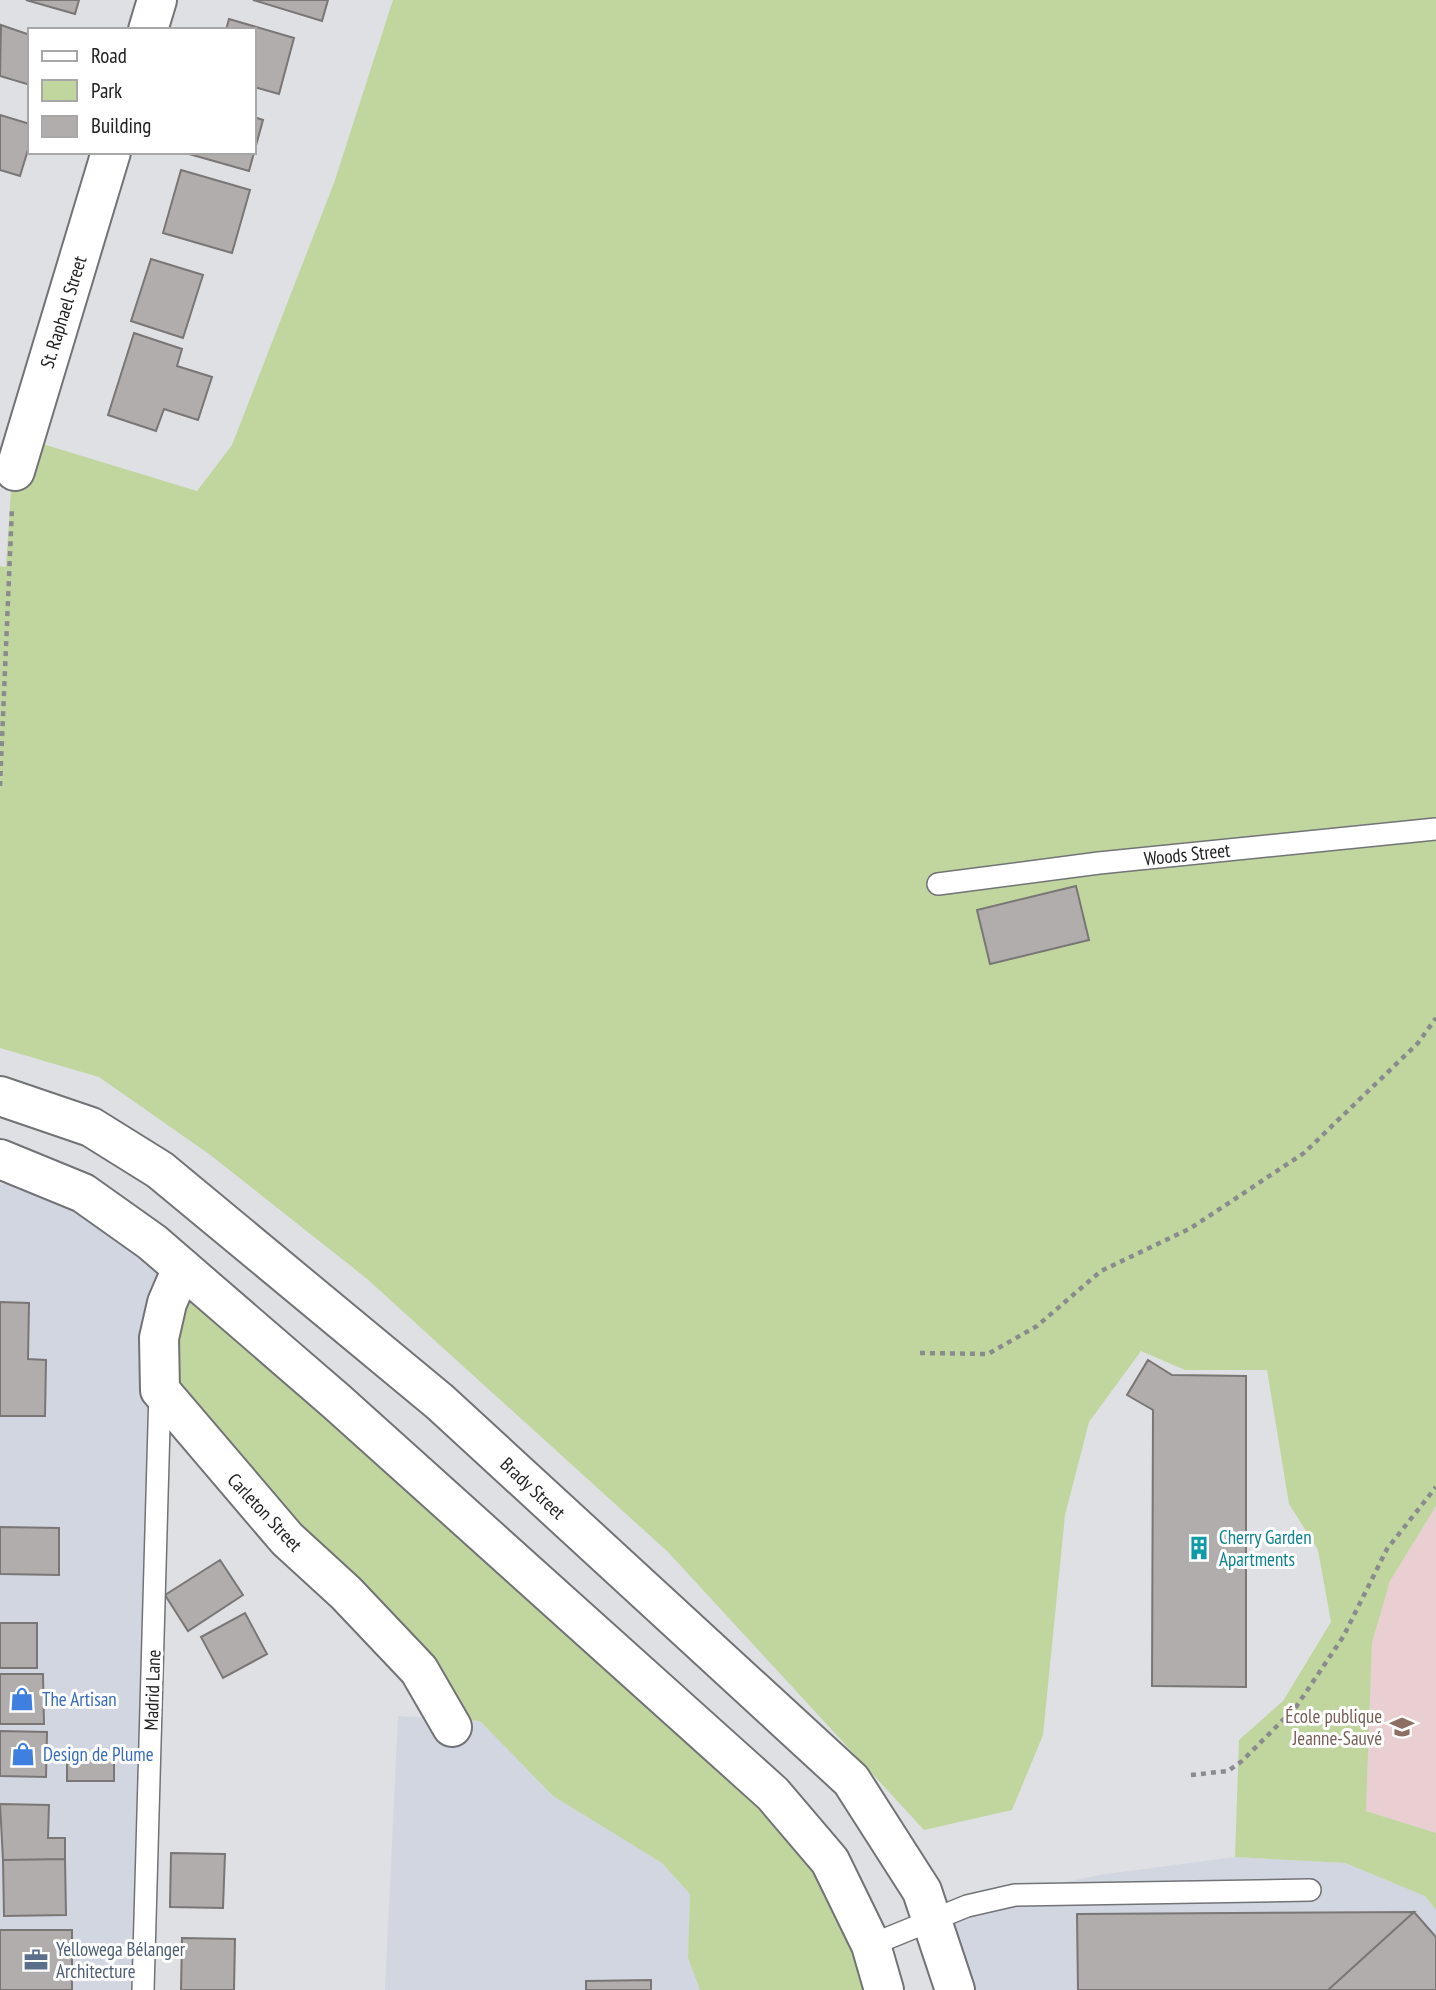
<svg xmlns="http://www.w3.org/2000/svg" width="1436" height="1990" viewBox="0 0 1436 1990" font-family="'PT Sans Narrow',sans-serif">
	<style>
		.built { fill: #d1d6e0 }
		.education { fill: #e9ced2 }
		.green { fill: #c0d69e }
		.building { fill: #b1adac; stroke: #7a7676; stroke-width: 2 }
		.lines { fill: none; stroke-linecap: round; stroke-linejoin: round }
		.lane-casing { stroke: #727376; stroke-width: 24 }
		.street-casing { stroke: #727376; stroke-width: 42 }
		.secondary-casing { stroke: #727376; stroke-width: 42 }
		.path { stroke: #8a8b8d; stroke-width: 4.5; stroke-dasharray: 5 5; stroke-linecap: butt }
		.lane { stroke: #fff; stroke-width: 21 }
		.street { stroke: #fff; stroke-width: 38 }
		.secondary { stroke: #fff; stroke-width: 38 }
		.labels { text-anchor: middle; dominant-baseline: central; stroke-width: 6; stroke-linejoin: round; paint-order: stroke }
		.street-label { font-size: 19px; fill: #222223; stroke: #fff }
		.culture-label { font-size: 19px; fill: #0d838f; stroke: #fff; text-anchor: start }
		.shop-label { font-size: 19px; fill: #366cbe; stroke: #fff; text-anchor: start }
		.education-label { font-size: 19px; fill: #785e54; stroke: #fff; text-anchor: end }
		.service-label { font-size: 19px; fill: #4e5e75; stroke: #fff; text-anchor: start }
	</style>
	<rect width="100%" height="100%" fill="#dee0e3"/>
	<!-- built -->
	<path class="built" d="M31,1176l147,91 -14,37 -23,686h-141v-805z
		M398,1716l82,5 73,75 109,67 28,31 -2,64 12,32h-315z
		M1235,1857l110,6 80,33 11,14v80h-478l-24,-74 34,-12 131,-29z"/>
	<!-- education -->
	<path class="education" d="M1436,1506v327l-70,-22 6,-168 18,-62z"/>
	<!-- green -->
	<path class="green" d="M393,0h1043v1506l-46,75 -18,62 -6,168 70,22v77l-11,-14 -80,-33 -110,-6 4,-117 44,-39 48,-79 -13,-72 -29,-46 -22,-134h-82l-44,-19 -52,71 -24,93 -22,220 -31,75 -88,20 -256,-278 -302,-274 -157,-124 -110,-77 -99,-29v-482l6,1 6,-93 11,-36 174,53 35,-46 102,-262z
		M178,1267l593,529 109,194h-180l-12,-32 2,-64 -28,-31 -109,-67 -73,-75 -35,-2 -228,-255 -60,-127z"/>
	<!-- building -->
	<path class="building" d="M26,0h53l-4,14z
		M253,0h75l-6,21z
		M229,19l65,19 -15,56 -25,-7v-57h-28z
		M1,25l29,10v50l-30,-9z
		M0,115l30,9v19l-10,33 -20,-6z
		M254,117l9,3 -14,51 -67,-19h72z
		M181,170l69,20 -18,63 -69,-20z
		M151,259l52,16 -20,63 -52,-17z
		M134,333l48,16 -5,17 35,11 -14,43 -34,-11 -8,22 -48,-16z
		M1076,886l13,54 -99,24 -13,-54z
		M0,1302l29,1 -1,56 18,1 -1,56h-45z
		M1148,1360l24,15 74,1v311l-94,-1 1,-276 -26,-15z
		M0,1527l59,1v47l-59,-1z
		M220,1560l23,35 -55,36 -23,-36z
		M245,1613l22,41 -44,24 -22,-41z
		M0,1623h37v45h-37z
		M0,1674h43l1,50h-44z
		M0,1731l47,1 -1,45 -46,-1z
		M67,1758l47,1v22h-47z
		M0,1804l49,1 -1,33h17v21l-62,1z
		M171,1853l54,1 -2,54 -53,-1z
		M65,1859l1,56 -62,1 -1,-56z
		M1414,1912l22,25v53h-108z
		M1414,1912l-86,78h-250l-1,-76z
		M0,1930h72v60h-72z
		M182,1938l53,1 -1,51h-53z
		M651,1980v10h-65v-9z"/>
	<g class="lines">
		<!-- lane casing -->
		<g class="lane-casing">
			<path id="lane" d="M938,884l161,-21 337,-34
				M871,1945l96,-39 48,-11 295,-5
				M143,1990l17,-600"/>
		</g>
		<!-- street casing -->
		<g class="street-casing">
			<path id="street" d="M148,30l9,-30
				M15,471l96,-319
				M182,1268l-15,35 -8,35 1,52 127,149 59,54 73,77 33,57"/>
		</g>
		<!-- secondary casing -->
		<g class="secondary-casing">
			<path id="secondary" d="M0,1096l91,31 69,43 280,232 411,378 71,111 33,99
				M0,1159l83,34 69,49 184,159 437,393 57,67 41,84 13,45"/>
		</g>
		<!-- path -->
		<path class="path" d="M0,786l12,-278
			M920,1353l68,1 49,-28 64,-55 90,-43 113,-75 114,-110 18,-25
			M1191,1775l37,-4 14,-10 54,-54 47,-70 44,-88 49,-62"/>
		<!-- lane -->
		<use href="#lane" class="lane"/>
		<!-- street -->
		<use href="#street" class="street"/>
		<!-- secondary -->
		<use href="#secondary" class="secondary"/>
	</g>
	<!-- icons -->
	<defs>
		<g id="building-bare" transform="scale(1.89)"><path d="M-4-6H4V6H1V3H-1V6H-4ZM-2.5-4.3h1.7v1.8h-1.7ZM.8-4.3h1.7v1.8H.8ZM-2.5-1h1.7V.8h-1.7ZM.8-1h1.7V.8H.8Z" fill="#0f9aa8" stroke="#fff" stroke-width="2.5" paint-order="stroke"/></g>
		<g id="shop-bare" transform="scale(1.89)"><path d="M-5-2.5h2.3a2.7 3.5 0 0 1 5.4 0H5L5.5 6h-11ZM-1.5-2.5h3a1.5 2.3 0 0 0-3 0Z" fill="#3f7fe0" stroke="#fff" stroke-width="2.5" paint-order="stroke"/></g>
		<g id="school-bare" transform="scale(1.89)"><path d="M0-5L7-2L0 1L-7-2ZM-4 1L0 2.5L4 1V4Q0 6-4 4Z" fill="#8d6e63" stroke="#fff" stroke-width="2.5" paint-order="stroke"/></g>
		<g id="office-bare" transform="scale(1.89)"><path d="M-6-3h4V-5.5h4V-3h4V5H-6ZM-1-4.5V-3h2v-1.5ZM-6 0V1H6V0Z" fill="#5c6f8a" stroke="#fff" stroke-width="2.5" paint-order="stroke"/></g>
	</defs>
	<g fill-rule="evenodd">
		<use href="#building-bare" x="1199" y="1548"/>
		<use href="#shop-bare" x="22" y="1699"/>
		<use href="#school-bare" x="1402" y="1727"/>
		<use href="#shop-bare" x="23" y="1754"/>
		<use href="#office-bare" x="36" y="1960"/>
	</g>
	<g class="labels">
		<!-- street labels -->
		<g class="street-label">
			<text transform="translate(63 312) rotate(-73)">St. Raphael Street</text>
			<text transform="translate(1187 854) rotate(-6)">Woods Street</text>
			<text transform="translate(533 1488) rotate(43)">Brady Street</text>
			<text transform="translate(265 1512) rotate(47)">Carleton Street</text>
			<text transform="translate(152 1690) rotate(-88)">Madrid Lane</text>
		</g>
		<!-- culture labels -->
		<g class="culture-label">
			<text x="1219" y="1537">Cherry Garden<tspan x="1219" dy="22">Apartments</tspan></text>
		</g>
		<!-- shop labels -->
		<g class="shop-label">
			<text x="42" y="1699">The Artisan</text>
			<text x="43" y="1754">Design de Plume</text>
		</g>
		<!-- education labels -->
		<g class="education-label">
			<text x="1382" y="1716">École publique<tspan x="1382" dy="22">Jeanne-Sauvé</tspan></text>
		</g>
		<!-- service labels -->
		<g class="service-label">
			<text x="56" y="1949">Yellowega Bélanger<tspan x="56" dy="22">Architecture</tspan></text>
		</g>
	</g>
	<!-- legend -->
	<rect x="28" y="28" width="228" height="126" fill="#ffffff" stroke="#a7a7a7" stroke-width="2"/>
	<rect x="42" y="51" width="35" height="10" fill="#ffffff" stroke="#a7a7a7" stroke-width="2"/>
	<text x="91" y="63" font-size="21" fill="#222223">Road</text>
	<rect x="42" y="80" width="35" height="21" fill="#c0d69e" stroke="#a7a7a7" stroke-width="2"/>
	<text x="91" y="98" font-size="21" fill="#222223">Park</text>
	<rect x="42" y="116" width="35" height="21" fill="#b1adac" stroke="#a7a7a7" stroke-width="2"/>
	<text x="91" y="133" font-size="21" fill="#222223">Building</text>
</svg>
